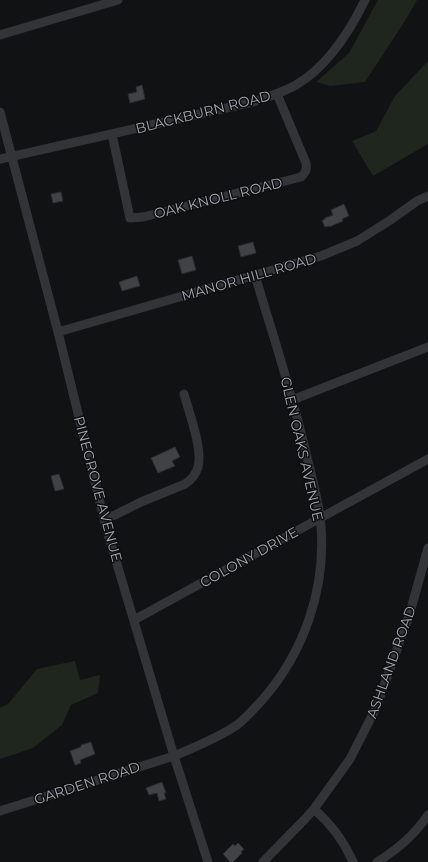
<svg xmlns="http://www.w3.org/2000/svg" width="428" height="862" viewBox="0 0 428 862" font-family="Montserrat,sans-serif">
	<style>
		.green { fill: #1e261e }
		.building { fill: #404246; stroke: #2b2c2f }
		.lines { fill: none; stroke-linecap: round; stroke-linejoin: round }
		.minor { stroke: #323438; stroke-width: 9 }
		.labels { text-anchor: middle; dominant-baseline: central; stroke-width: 3; stroke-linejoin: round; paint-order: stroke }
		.street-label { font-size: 14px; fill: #a2abb5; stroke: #0d0d0e }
	</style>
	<rect width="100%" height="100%" fill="#111213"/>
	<!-- green -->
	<path class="green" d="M378,0h39l-12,21 -40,61 -35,4 -14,-4 33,-29z
		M428,61v83l-55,32 -21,-35 24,-10 19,-35z
		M75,661l5,19 20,-5 -2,18 -27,12 -9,20 -29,23 -33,11v-51l8,-4 29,-35z"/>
	<!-- building -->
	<path class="building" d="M142,85l3,14 -15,4 -2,-9 9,-2 -1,-5z
		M61,192l2,9 -10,2 -2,-9z
		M344,204l5,12 -7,3 1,2 -14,6v-1l-4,1 -3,-6 3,-2v-1l8,-3 -2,-5z
		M253,242l3,11 -15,4 -3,-11z
		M192,256l4,14 -14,4 -4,-14z
		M137,276l3,10 -18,5 -3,-9z
		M175,447l5,10 -8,4 3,5 -17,7 -7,-15z
		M59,474l5,15 -9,2 -4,-15z
		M91,742l4,12 -15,6 1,3 -6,2 -5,-14 11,-4v-2z
		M162,782l4,11h-2l2,6 -7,2 -2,-8 -8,2 -3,-7z
		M238,843l6,6 -3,3 1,1 -9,9h-3l-7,-8 10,-10 2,2z"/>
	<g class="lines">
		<!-- minor -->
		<path class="minor" d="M0,35l118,-35
			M0,112l58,220 48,195 68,229 34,106
			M112,134l18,84 13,-1 158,-40c5,-5 6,-7 5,-14l-29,-69
			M0,159l253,-57c14,-5 29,-9 43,-17 32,-19 53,-52 69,-85
			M58,332l263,-76 36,-15 32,-20 28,-20 11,-5
			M292,400l136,-53
			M104,518l11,-3 26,-13 44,-18c6,-4 11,-10 13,-17 5,-17 -9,-55 -14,-73
			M134,620l294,-161
			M314,809c17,15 30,32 39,53
			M0,811l174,-55c21,-9 44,-18 63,-31 9,-7 18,-17 26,-26 41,-47 63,-110 58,-173 -2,-26 -10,-51 -16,-77 -4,-16 -8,-33 -13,-49 -11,-42 -25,-84 -37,-125
			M263,862l42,-43 9,-10 36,-50 26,-51 33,-92 19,-68
			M377,862c20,-12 38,-28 51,-47"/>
	</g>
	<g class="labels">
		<!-- street labels -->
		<g class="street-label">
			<text transform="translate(203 112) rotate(-14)">BLACKBURN ROAD</text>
			<text transform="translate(218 198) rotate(-14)">OAK KNOLL ROAD</text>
			<text transform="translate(249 277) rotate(-16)">MANOR HILL ROAD</text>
			<text transform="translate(302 449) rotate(77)">GLEN OAKS AVENUE</text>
			<text transform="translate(98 489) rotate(75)">PINEGROVE AVENUE</text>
			<text transform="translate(249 557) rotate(-29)">COLONY DRIVE</text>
			<text transform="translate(391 662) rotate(-70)">ASHLAND ROAD</text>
			<text transform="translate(87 783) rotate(-18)">GARDEN ROAD</text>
		</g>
	</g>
</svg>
